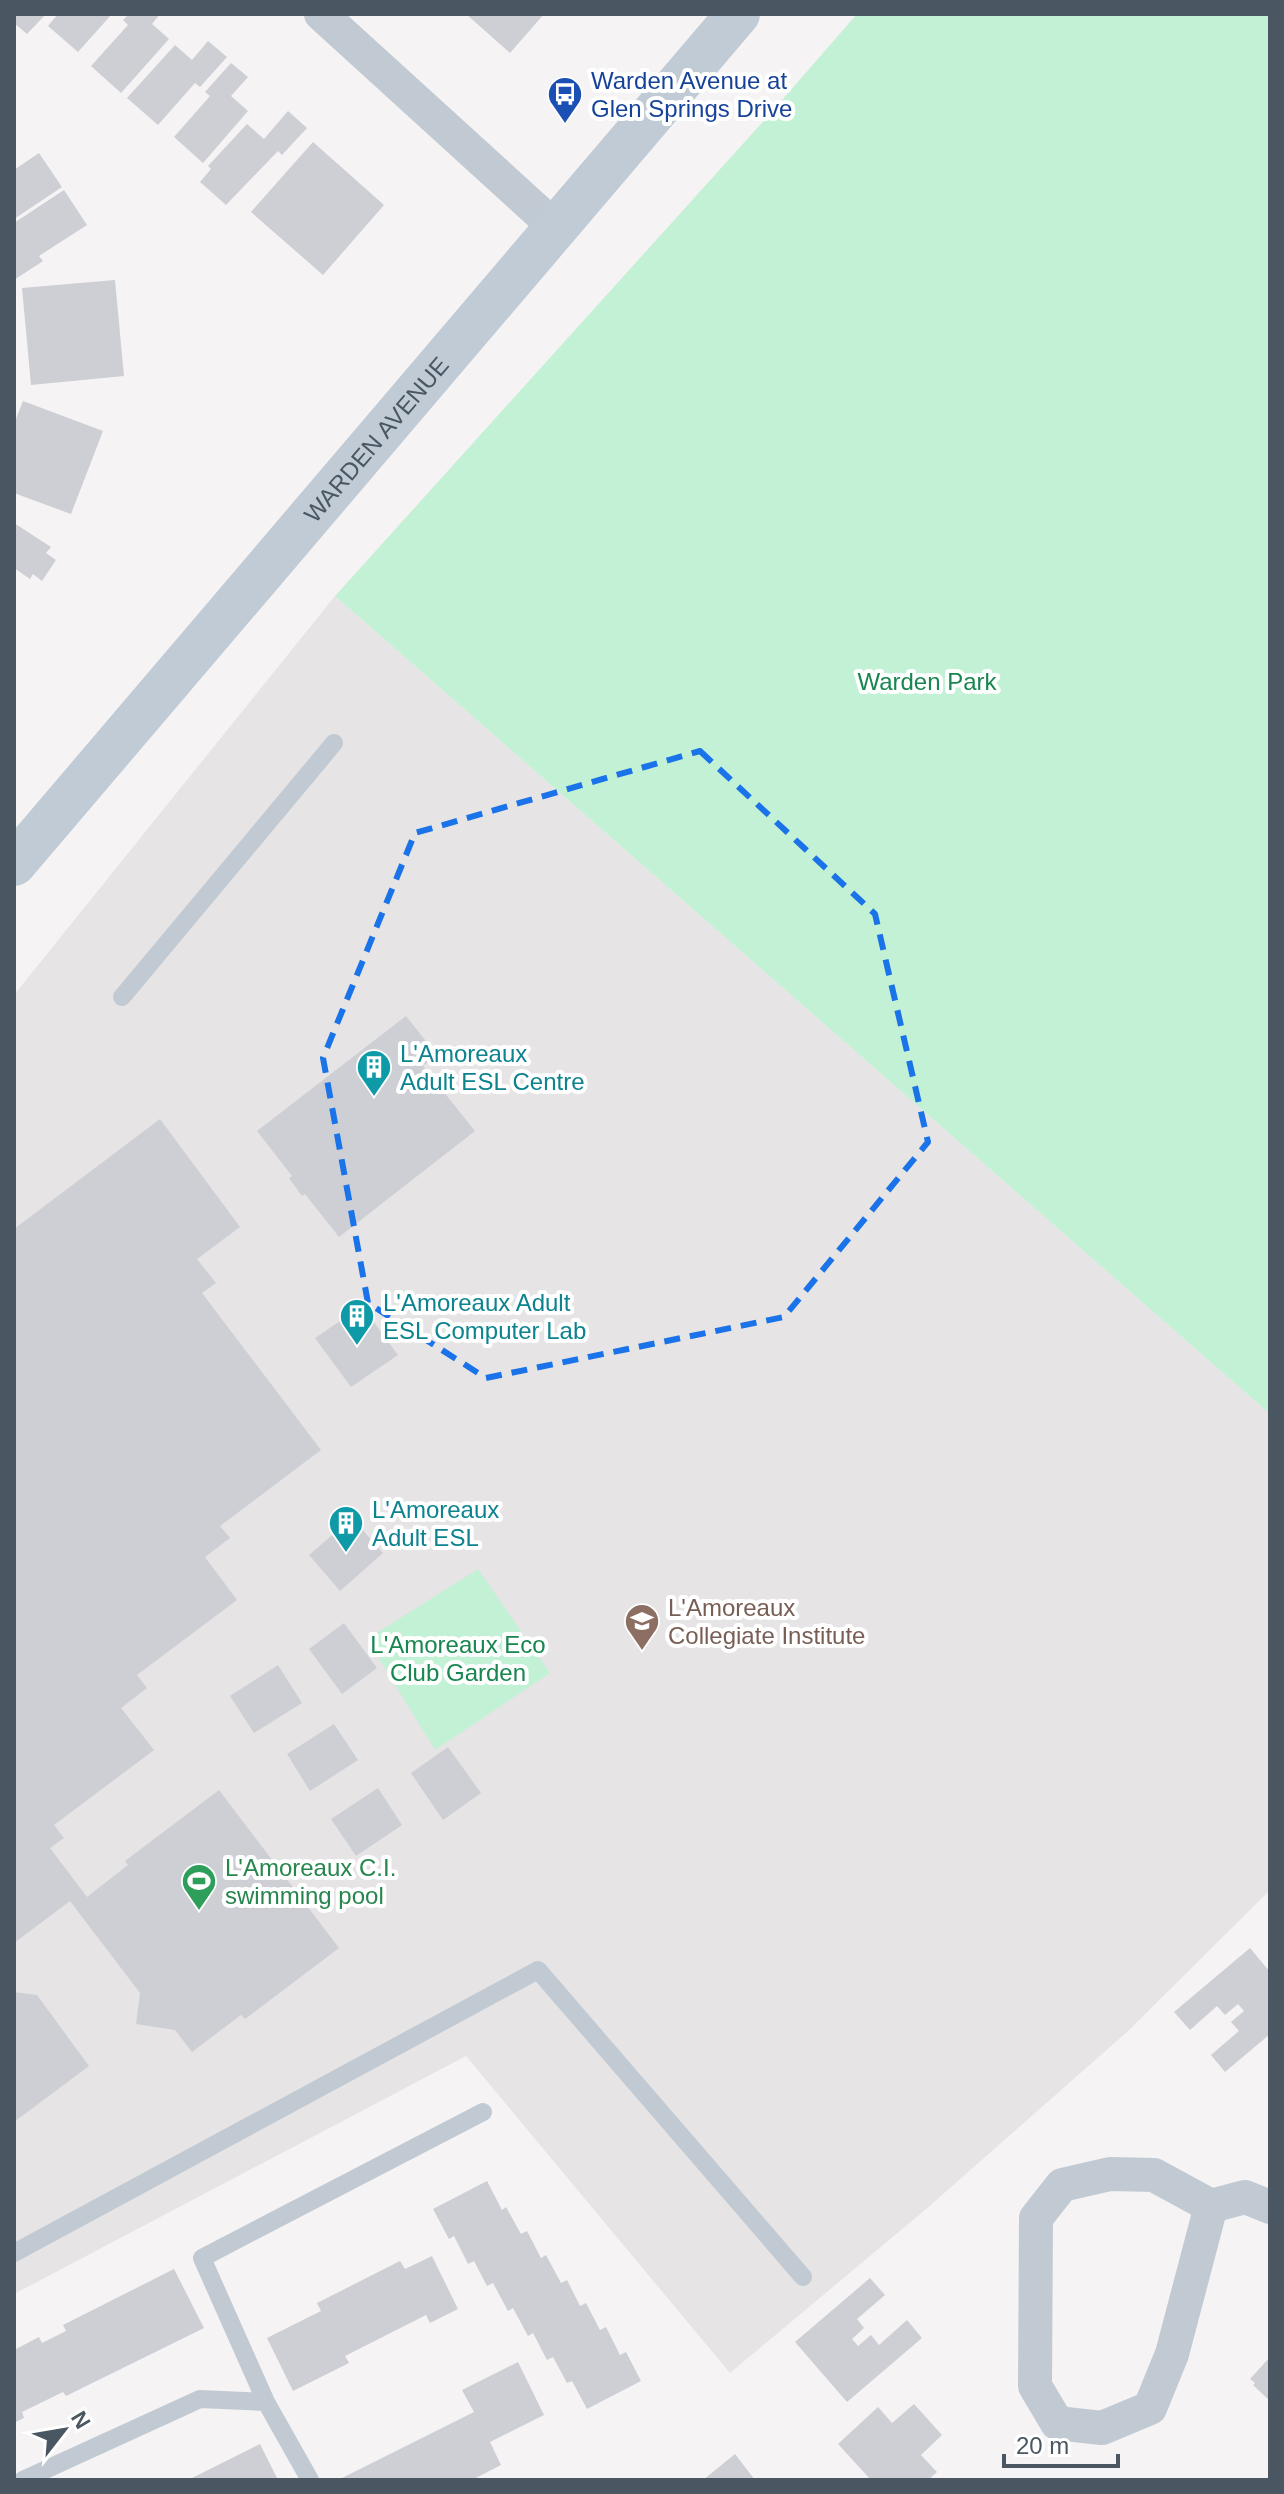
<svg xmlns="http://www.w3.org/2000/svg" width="1284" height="2494" viewBox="0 0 1284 2494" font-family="Helvetica,sans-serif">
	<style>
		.education { fill: #e6e4e5 }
		.green { fill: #c3f1d5 }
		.building { fill: #cdcfd5 }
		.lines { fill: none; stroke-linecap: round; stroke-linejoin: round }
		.lane { stroke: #c1cad2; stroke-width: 18 }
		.street { stroke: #c1cad2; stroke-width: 34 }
		.secondary { stroke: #c1cbd6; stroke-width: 44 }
		.marked { fill: none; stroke: #1a73e8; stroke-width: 6; stroke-dasharray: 16 10; stroke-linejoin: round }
		.labels { text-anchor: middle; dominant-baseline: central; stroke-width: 8; stroke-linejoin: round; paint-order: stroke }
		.transit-label { font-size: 24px; fill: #164399; stroke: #fff; text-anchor: start }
		.street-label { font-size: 24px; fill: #4a5661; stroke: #fff }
		.park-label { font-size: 24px; fill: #17864f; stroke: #fff }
		.culture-label { font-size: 24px; fill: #0d838f; stroke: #fff; text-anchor: start }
		.education-label { font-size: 24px; fill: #785e54; stroke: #fff; text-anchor: start }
		.leisure-label { font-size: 24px; fill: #27864d; stroke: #fff; text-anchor: start }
	</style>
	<rect width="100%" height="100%" fill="#f5f3f3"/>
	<!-- education -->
	<path class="education" d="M335,596l935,818v476l-143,142 -202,178 -195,163 -264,-317 -452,238v-1299z"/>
	<!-- green -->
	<path class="green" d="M857,14h413v1400l-935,-818 434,-481z
		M478,1569l72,104 -115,77 -68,-111z"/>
	<!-- building -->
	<path class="building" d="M14,14h32l-19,20 -13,-11z
		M58,14h54l-34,38 -30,-26z
		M129,14h31l-8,10 17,15 -48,54 -30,-27 37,-41 -5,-5z
		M466,14h78l-34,39z
		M208,41l19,16 -27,30 -5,-4 -37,42 -31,-27 48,-53 17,15z
		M231,63l17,14 -17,19 17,15 -45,52 -29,-26 36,-41 -5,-4z
		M288,111l19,17 -25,27 -4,-4 -52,54 -26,-23 11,-13 -3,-3 39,-42 17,15z
		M313,142l71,63 -61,70 -72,-63z
		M39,153l23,34 -48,32v-49z
		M64,190l23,35 -48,31 4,5 -29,19v-57z
		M115,280l9,96 -93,9 -9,-97z
		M23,401l80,30 -32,83 -57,-21v-69z
		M14,523l37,24 -5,6 10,7 -14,21 -9,-7 -3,5 -16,-11z
		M406,1016l31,39 -14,11 52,65 -136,106 -34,-43 -3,2 -13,-18 3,-2 -35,-45z
		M160,1119l80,108 -43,32 19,24 -14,10 119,157 -101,76 10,12 -25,19 32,43 -100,75 10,13 -26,20 33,42 -100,75 10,13 -14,10 37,49 41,-32 -3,-4 94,-71 120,158 -94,71 -4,-4 -49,37 -17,-22 -39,-6 4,-31 -70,-92 -56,42v-714z
		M362,1306l36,49 -47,32 -36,-49z
		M352,1518l31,35 -43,38 -31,-36z
		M344,1623l33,45 -35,26 -33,-45z
		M278,1665l24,38 -48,30 -24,-37z
		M334,1724l24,36 -48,31 -23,-37z
		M448,1747l33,46 -38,27 -32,-47z
		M378,1788l24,37 -46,31 -25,-37z
		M1250,1948l20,24v62l-45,38 -14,-17 28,-24 -8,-9 13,-11 -6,-7 -13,11 -8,-9 -27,24 -16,-18z
		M14,1992l23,3 52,71 -75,56z
		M487,2181l15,29 4,-3 15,27 6,-3 14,27 5,-3 15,28 6,-3 13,26 6,-3 14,27 6,-3 14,28 6,-3 15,29 -54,28 -15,-28 -5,2 -14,-26 -6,3 -14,-27 -5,3 -15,-28 -5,3 -15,-28 -6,3 -13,-25 -6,3 -14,-28 -5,3 -16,-30z
		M432,2256l26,53 -28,14 -4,-8 -81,41 4,7 -56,28 -26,-53 54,-27 -4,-8 83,-42 5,8z
		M174,2269l30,59 -138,68 -3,-4 -41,20 2,6 -10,5v-73l25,-13 3,6 24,-12 -3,-6z
		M870,2278l15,17 -28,24 7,9 -12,11 6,7 13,-11 8,10 28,-25 15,18 -75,64 -52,-60z
		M1270,2357v44l-17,-16 2,-2 -5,-4z
		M518,2362l26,53 -54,27 11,23 -29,15h-134l136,-68 -12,-22z
		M914,2404l28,31 -21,20 16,17 -9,8h-57l-33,-36 40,-37 14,16z
		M260,2444l18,36h-90z
		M735,2454l20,26h-52z"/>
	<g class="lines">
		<!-- lane -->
		<path class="lane" d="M122,997l212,-254
			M14,2253l524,-283 265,307
			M266,2402l-64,-144 281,-146
			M23,2480l177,-81 66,3 44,78"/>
		<!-- street -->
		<path class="street" d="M321,14l234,213
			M1211,2206l-39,148 -22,54 -48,20 -45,-5 -22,-37 1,-168 26,-33 48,-11 44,1 57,31 34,-9 25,10"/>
		<!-- secondary -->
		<path class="secondary" id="s1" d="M14,864l724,-850"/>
	</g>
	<!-- marked area -->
	<path class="marked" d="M700,751l175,163 53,228 -144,175 -298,61 -118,-75 -45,-245 92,-225z"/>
	<!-- icons -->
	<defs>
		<g id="bus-pin" transform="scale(1.8)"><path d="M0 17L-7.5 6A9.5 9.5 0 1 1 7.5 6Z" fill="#1a4fb4" stroke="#fff"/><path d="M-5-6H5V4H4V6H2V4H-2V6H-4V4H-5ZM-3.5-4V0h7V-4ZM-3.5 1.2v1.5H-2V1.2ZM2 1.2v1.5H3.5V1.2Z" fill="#fff"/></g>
		<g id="building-pin" transform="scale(1.8)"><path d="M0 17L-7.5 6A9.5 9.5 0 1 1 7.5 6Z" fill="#0f9aa8" stroke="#fff"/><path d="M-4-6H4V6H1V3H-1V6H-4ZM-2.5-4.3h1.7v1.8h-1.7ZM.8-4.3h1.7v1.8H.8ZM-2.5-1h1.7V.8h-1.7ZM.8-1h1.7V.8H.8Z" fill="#fff"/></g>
		<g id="school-pin" transform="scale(1.8)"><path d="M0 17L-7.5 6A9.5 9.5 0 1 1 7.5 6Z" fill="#8d6e63" stroke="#fff"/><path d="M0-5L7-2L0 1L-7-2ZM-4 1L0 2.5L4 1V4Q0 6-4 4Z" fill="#fff"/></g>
		<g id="stadium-pin" transform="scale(1.8)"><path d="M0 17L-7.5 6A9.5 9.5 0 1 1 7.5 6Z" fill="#2e9e5b" stroke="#fff"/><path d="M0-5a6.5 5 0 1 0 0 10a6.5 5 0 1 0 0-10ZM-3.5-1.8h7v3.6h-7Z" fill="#fff"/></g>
	</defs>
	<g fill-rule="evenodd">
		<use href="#bus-pin" x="565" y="94"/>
		<use href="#building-pin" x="374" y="1067"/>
		<use href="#building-pin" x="357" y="1316"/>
		<use href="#building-pin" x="346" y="1523"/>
		<use href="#school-pin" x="642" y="1621"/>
		<use href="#stadium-pin" x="199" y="1881"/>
	</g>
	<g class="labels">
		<!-- transit labels -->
		<g class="transit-label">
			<text x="591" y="80">Warden Avenue at<tspan x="591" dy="28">Glen Springs Drive</tspan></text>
		</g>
		<!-- street labels -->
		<g class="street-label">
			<text stroke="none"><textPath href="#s1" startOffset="558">WARDEN AVENUE</textPath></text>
		</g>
		<!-- park labels -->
		<g class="park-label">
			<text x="927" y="681">Warden Park</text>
			<text x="458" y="1644">L'Amoreaux Eco<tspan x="458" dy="28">Club Garden</tspan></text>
		</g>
		<!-- culture labels -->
		<g class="culture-label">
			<text x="400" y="1053">L'Amoreaux<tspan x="400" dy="28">Adult ESL Centre</tspan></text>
			<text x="383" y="1302">L'Amoreaux Adult<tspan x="383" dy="28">ESL Computer Lab</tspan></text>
			<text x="372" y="1509">L'Amoreaux<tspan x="372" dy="28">Adult ESL</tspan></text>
		</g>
		<!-- education labels -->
		<g class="education-label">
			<text x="668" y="1607">L'Amoreaux<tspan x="668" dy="28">Collegiate Institute</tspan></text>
		</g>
		<!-- leisure labels -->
		<g class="leisure-label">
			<text x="225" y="1867">L'Amoreaux C.I.<tspan x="225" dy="28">swimming pool</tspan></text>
		</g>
	</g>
	<!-- border -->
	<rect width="1284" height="2494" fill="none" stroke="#4a5661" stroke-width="32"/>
	<!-- north arrow -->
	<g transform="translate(64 2430) rotate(59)" stroke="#ffffff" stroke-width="6" paint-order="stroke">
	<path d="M0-6L14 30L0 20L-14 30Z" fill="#4a5661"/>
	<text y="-12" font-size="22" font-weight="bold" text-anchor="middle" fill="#4a5661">N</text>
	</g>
	<!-- scale -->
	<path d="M1004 2454v12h114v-12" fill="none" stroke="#4a5661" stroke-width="4"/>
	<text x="1016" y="2454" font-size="24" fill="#4a5661" stroke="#ffffff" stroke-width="6" paint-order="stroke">20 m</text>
</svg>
